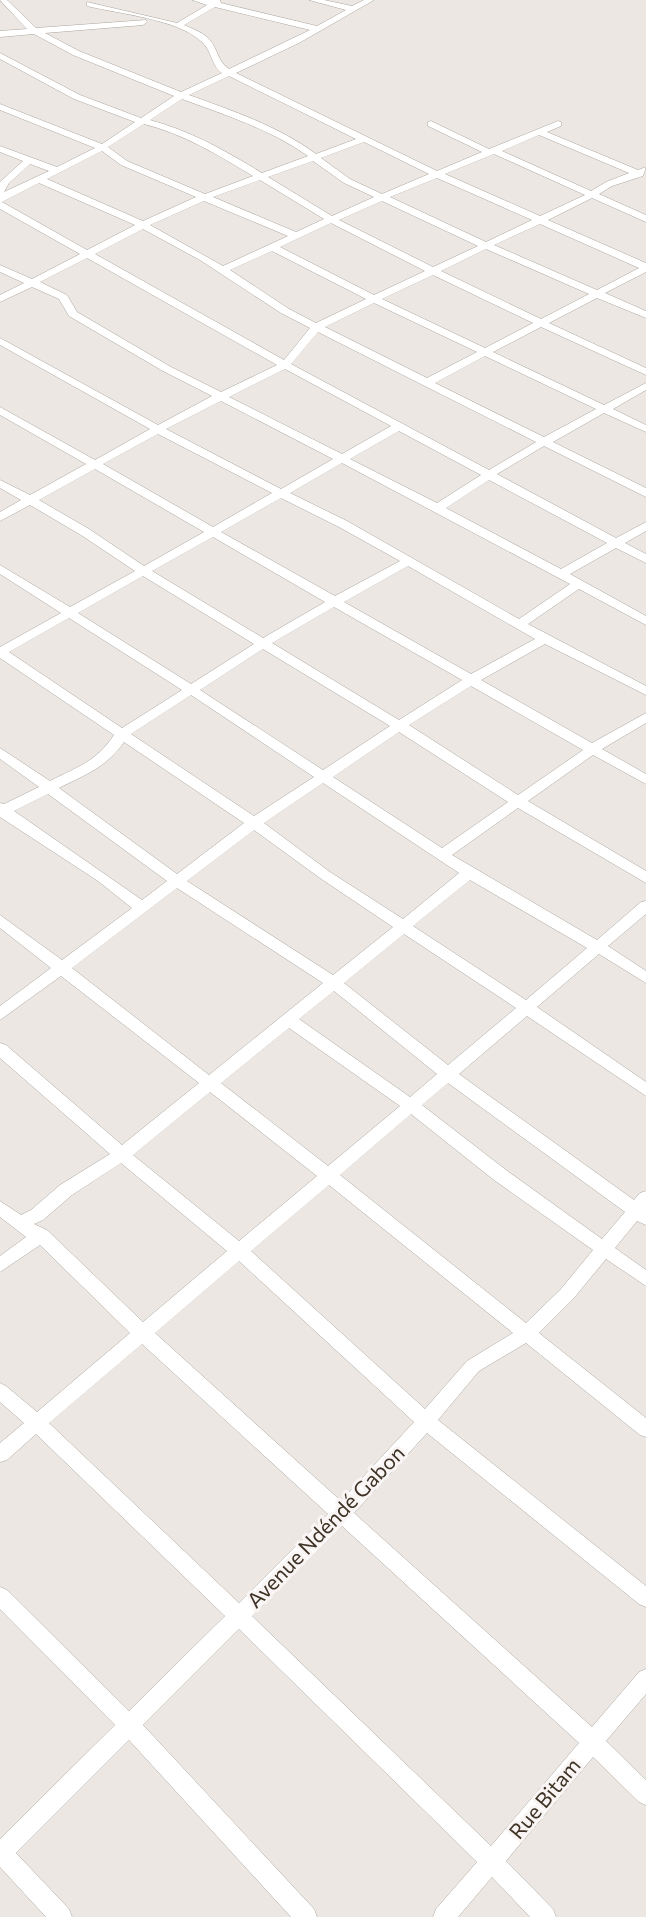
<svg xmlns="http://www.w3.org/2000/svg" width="646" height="1917" viewBox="0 0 646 1917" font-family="Commissioner,sans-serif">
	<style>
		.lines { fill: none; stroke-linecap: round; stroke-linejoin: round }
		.street-casing { stroke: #ada69e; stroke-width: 1 }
		.street { fill: #fff; fill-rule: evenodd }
		.labels { text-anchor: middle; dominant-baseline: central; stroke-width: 6; stroke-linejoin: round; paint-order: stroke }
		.near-street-label { font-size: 21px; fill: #3d3224; stroke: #f9f5f4 }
	</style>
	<rect width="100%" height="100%" fill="#ece7e3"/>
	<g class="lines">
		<!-- street casing -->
		<g class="street-casing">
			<path id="street" d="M0,0h7l29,28 110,-8 1,2 -4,3 -98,8 34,18 102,41 41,-19c-11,-8 -10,-22 -20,-31 -24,-23 -82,-28 -115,-36v-4l90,21 30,-18 -15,-5h28l1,3 96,23 29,-16 -37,-10h15l28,6 12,-6h10l-75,43 -63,30 201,98 45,-19 -54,-26v-4l3,-1 58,28 69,-28 3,1v4l-14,6 91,38 8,-3 -3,9 -31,10 -13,8 47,21v7l-54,-24 -44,22 98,43v9l-41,21 41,18v7l-49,-20 -48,25 97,45v7l-105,-48 -48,25 111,53 42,-22v7l-33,19 33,16v7l-42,-19 -51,29 93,46v9l-102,-51 -47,28 119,64 30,-16v9l-21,12 21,11v9l-30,-15 -46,26 76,42v9l-67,-36 -51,35 118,62v9l-101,-51 -64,36 111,63 54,-30v10l-44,26 44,25v10l-53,-29 -65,46 118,70v12l-128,-75 -66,47 145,85 44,-38 5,-1v13l-38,32 38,25v12l-47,-29 -62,53 109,75v14l-119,-80 -68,58 175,126 6,-7 6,-2v34l-9,-4 -22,27 31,22v16l-40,-27 -33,40 -34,34 107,85v19l-6,-2 -114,-92 -47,28 -41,49 208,166v21l-7,-3 -212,-171 -73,80 238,214 47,-55 7,-3v25l-40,47 40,39v25l-7,-3 -46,-45 -87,104 47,48 3,8h-26l-38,-40 -34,40h-25l3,-8 41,-47 -238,-233 -96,96 171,184 3,8h-26l-162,-177 -113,113 53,56 3,8h-26l-46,-50v-28l115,-114 -115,-116v-22l7,3 122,121 96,-95 -189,-182 -29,26 -7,2v-19l24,-20 -24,-21v-19l6,3 31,26 93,-79 -90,-88 -40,27v-16l26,-19 -26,-20v-16l21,14 10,-5 29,-25 50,-31 -110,-96v-15l6,2 116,100 77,-62 -138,-107 -61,44v-14l51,-38 -51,-40v-13l62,45 70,-52 -34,-27 -98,-64v-14l4,1 35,-17 -39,-28v-11l50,33c27,-14 46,-19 64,-46l-114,-77v-11l61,-34 -61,-39v-9l70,42 65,-36 -54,-36 -51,-30 -30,16v-9l21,-12 -21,-12v-8l30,15 56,-31 -86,-49v-8l95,53 55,-31 -150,-84v-7l158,87 54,-29 -49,-25 -94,-55 -10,-17 -27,-12 -32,15v-7l24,-12 -24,-11v-7l32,14 48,-25 -80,-45v-27l23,-21 -23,-9v-6l57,21 38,-19 -95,-38v-6l102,40 33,-22 -61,-23 -74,-40v-6l80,42 61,23 33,-22 -101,-41 -39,-21 -34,3v-6l27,-2zM215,7l95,23 -81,39c-11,-7 -11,-19 -19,-29 -6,-7 -17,-11 -26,-15zM229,76l127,63 -40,15c-38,-28 -83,-43 -127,-59zM182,99c43,16 88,30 126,57l-46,17c-36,-22 -71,-42 -112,-53zM144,124c40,10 74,31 109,52l-48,18 -78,-33 -19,-14zM539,135l90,38 -23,9 -15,9 -89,-40zM364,142l65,32 -47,20 -32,-15 -29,-21zM102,151l19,14 75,32 -53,24 -96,-42zM494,154l91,41 -45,21 -95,-42zM313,161l31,22 30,14 -42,19 -64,-39zM30,164l19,7 -45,21 5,-9zM437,178l95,42 -46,22 -96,-45zM260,180l64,39 -28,13 -83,-35zM39,183l96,42 -48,25 -85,-48zM204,201l84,35 -65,30 -73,-41zM382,201l96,45 -45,21 -94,-47zM331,223l94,48 -51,24 -94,-48zM540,224l99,44 -42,22 -103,-45zM143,229l57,31 81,53 29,15 -26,32 -189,-106zM486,249l103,45 -48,25 -100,-48zM272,251l94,48 -50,24 -27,-14 -59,-39zM87,258l190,107 -56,27 -50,-25 -94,-55 -10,-17 -27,-13zM433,275l100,48 -48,25 -103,-49zM374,303l103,49 -50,26 -102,-51zM318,332l218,110 -47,28 -198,-106zM485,356l111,53 -52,28 -109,-54zM285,369l106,57 -49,28 -113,-57zM221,401l112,58 -52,30 -115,-60zM399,431l82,44 -44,28 -87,-44zM158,434l114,59 -59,34 -110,-63zM342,463l228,121 -51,35 -172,-98 -57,-28zM95,469l109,63 -60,34 -55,-37 -50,-29zM489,480l118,63 -46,26 -115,-61zM281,498l58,29 61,34 -65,35 -114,-64zM213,537l112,65 -62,36 -111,-67zM408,566l127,73 -64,35 -127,-72zM143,576l111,68 -63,40 -113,-71zM334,607l128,73 -63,40 -127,-77zM69,618l113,72 -60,38 -113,-76zM263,649l127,77 -67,44 -123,-80zM471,686l112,64 -65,45 -109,-70zM191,695l123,82 -60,39 -123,-82zM399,732l109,70 -66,46 -109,-71zM124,742l120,81 -67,51 -118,-86c27,-14 47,-20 65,-46zM323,783l136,90 -56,46 -73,-47 -66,-49zM48,794l119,87 -25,19 -128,-89zM254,830l66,48 73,49 -60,48 -146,-94zM470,880l117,68 -61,52 -113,-74zM177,888l146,95 -114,92 -137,-107zM404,934l112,74 -68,57 -104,-82zM334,991l103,83 -27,23 -111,-78zM289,1028l111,78 -72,60 -107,-83zM448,1083l177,129 -23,27 -96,-69 -84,-65zM210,1092l107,84 -78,65 -106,-86zM411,1114l83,66 99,70 -32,39 -35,34 -186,-148zM121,1163l106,88 -84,71 -96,-92 -13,-6 9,-4 29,-25zM329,1185l184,148 -46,28 -42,48 -174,-158zM239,1261l175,161 -73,79 -186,-168zM142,1344l186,170 -89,89 -190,-180zM342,1526l237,217 -88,103 -239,-230z"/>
		</g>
		<!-- street -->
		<use href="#street" class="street"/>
	</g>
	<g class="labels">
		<!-- near-street labels -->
		<g class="near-street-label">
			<text transform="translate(325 1526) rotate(-46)">Avenue Ndéndé Gabon</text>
			<text transform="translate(544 1798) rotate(-50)">Rue Bitam</text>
		</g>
	</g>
</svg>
